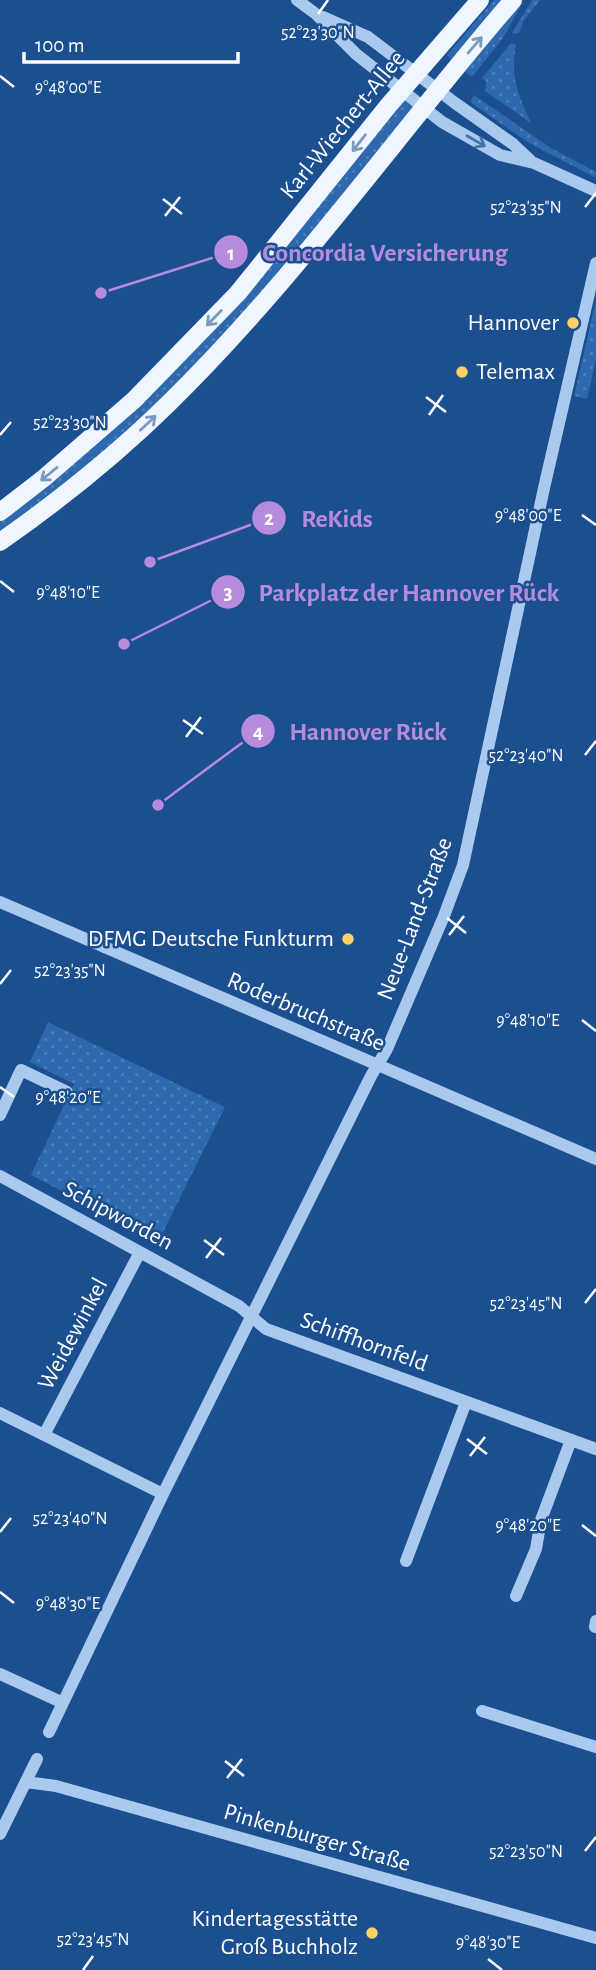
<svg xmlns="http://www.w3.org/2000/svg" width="596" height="1970" viewBox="0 0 596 1970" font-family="'Alegreya Sans',sans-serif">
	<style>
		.green { fill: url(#green-dots) }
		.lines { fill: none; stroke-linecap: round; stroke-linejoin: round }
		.minor { stroke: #a9c9ee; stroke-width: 12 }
		.major { stroke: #f0f6ff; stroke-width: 18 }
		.oneway { stroke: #7b9ac1 }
		.oneway2 { stroke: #4674ac }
		.ticks { fill: none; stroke: #fff; stroke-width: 2.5 }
		.poi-dot { fill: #ffd166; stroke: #1b4f8f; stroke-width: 2.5 }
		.labels { text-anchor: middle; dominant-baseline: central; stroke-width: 5; stroke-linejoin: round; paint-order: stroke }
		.street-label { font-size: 24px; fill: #fff; stroke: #1b4f8f }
		.poi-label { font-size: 24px; fill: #fff; stroke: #1b4f8f; text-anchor: end }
		.ticks-label { font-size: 18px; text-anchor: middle; fill: #fff; stroke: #1b4f8f; stroke-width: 5; stroke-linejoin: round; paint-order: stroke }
		.leader { fill: none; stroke: #b68bdc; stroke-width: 2.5 }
		.callout-dot { fill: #b68bdc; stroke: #1b4f8f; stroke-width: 2.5 }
		.mark-label { font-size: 21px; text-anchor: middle; font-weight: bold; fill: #fff }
		.callout-label { font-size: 26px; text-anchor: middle; font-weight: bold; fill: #b68bdc; stroke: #1b4f8f; stroke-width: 5; stroke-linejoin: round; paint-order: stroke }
	</style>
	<defs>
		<pattern id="green-dots" width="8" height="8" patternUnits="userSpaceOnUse" patternTransform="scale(1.75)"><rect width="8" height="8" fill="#2e69ad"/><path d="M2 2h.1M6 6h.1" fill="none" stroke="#4d80b9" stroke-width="1.8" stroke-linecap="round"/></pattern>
	</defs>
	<rect width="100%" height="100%" fill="#1b4f8f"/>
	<!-- green -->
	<path class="green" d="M494,0h8l-51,59 -4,-4z
		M524,0l-21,38 -31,39 -9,-7z
		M532,0h8l-17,22 -4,11 -4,1 -3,-1z
		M511,43l5,2c-6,33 2,49 15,78l-46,-32 1,-10 -4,-3z
		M402,90l21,17 -254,297 -169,138v-30l238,-219z
		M474,95l77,53 45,24v6l-67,-35 -59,-41z
		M596,300v59l-9,40 -13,-3z
		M48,1022l177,85 -67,135 -127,-67 43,-91 -44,-22z"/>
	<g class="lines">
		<!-- minor -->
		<path class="minor" d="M297,0l19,14 40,40 86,68 58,33 34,8 62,28
			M323,17l45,20 87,66 58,41 18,17
			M0,902l596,257
			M0,1115l21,-45 46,22
			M0,1176l239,130 27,23 330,120
			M0,1413l163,81
			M44,1435l96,-183
			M406,1561l60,-159
			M516,1596l20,-47 5,-29 30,-80
			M595,1627l1,-6
			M0,1674l61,28
			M482,1711l114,36
			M49,1732l114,-238 208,-418 16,-27 57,-133 19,-51 81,-377 52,-225
			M26,1782l30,4 540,152
			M0,1834l37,-75"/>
		<!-- major -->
		<path class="major" d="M0,512l44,-34 90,-78 104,-107 150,-187 92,-106
			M0,542c60,-42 116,-87 168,-138 127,-124 229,-270 345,-404"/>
	</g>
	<!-- one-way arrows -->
	<defs><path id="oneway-shaft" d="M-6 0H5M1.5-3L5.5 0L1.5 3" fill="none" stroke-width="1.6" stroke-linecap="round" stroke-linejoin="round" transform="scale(1.75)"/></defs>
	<g class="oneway">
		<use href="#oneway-shaft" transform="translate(475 45) rotate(-49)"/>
		<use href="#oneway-shaft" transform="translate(359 143) rotate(128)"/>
		<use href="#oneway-shaft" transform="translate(214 318) rotate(134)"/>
		<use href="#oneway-shaft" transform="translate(148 423) rotate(-43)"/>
		<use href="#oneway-shaft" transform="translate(49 474) rotate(141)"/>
	</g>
	<use class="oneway2" href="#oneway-shaft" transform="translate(476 141) rotate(30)"/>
	<!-- ticks -->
	<path class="ticks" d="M318,14l10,-14M0,76l14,11M163,199l19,15M585,207l11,-14M165,216l15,-19M426,397l20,15M429,415l14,-20M0,435l11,-13M582,515l14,10M0,581l14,11M183,720l20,14M186,737l15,-20M585,755l11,-14M447,918l19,15M449,935l15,-19M0,984l11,-14M582,1020l14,11M0,1087l14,10M204,1240l20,15M206,1258l15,-20M585,1303l11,-14M467,1439l20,15M470,1456l15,-19M582,1525l14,11M0,1532l11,-14M0,1592l14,11M225,1761l19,15M227,1778l15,-19M585,1851l11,-14M488,1959l14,11M83,1970l10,-14"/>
	<!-- markers -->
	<g class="poi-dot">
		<circle cx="573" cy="323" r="7"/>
		<circle cx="462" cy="372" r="7"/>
		<circle cx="348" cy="939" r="7"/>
		<circle cx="372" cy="1933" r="7"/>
	</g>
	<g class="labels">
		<!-- street labels -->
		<g class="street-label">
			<text transform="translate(343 125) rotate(-51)">Karl-Wiechert-Allee</text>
			<text transform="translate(415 919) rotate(-69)">Neue-Land-Straße</text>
			<text transform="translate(306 1012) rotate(23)">Roderbruchstraße</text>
			<text transform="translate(118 1216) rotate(28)">Schipworden</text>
			<text transform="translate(73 1334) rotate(-62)">Weidewinkel</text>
			<text transform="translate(364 1342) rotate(20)">Schiffhornfeld</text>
			<text transform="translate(317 1838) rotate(16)">Pinkenburger Straße</text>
		</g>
		<!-- poi labels -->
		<g class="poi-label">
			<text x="559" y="323">Hannover</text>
			<text x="476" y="372" text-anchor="start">Telemax</text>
			<text x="334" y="939">DFMG Deutsche Funkturm</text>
			<text x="358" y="1919">Kindertagesstätte<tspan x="358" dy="28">Groß Buchholz</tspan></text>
		</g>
	</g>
	<g class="ticks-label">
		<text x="318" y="38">52°23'30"N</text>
		<text x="68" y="93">9°48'00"E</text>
		<text x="526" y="213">52°23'35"N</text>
		<text x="70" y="428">52°23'30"N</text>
		<text x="528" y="521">9°48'00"E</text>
		<text x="68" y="598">9°48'10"E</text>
		<text x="526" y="761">52°23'40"N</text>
		<text x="70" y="976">52°23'35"N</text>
		<text x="528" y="1026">9°48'10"E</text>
		<text x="68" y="1103">9°48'20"E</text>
		<text x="526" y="1309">52°23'45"N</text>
		<text x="70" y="1524">52°23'40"N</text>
		<text x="528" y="1531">9°48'20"E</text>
		<text x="68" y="1609">9°48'30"E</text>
		<text x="526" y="1857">52°23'50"N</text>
		<text x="93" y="1945">52°23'45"N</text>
		<text x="488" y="1948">9°48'30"E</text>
	</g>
	<!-- callouts -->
	<path class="leader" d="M101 293L231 252M150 562L269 518M124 644L228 592M158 805L258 731"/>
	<g class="callout-dot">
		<circle cx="101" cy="293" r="7"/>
		<circle cx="150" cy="562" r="7"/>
		<circle cx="124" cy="644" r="7"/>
		<circle cx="158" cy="805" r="7"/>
		<circle cx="231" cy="252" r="18"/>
		<circle cx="269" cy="518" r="18"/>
		<circle cx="228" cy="592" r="18"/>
		<circle cx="258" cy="731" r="18"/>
	</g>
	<g class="mark-label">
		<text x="231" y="260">1</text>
		<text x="269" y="525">2</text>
		<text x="228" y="599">3</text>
		<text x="258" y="738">4</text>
	</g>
	<g class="callout-label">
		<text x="385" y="261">Concordia Versicherung</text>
		<text x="337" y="527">ReKids</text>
		<text x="409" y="601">Parkplatz der Hannover Rück</text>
		<text x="368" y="740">Hannover Rück</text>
	</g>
	<!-- scale -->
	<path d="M24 52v10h214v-10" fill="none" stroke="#ffffff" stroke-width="3.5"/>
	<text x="35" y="52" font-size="21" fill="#ffffff" stroke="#1b4f8f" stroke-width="5" paint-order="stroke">100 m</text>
</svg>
